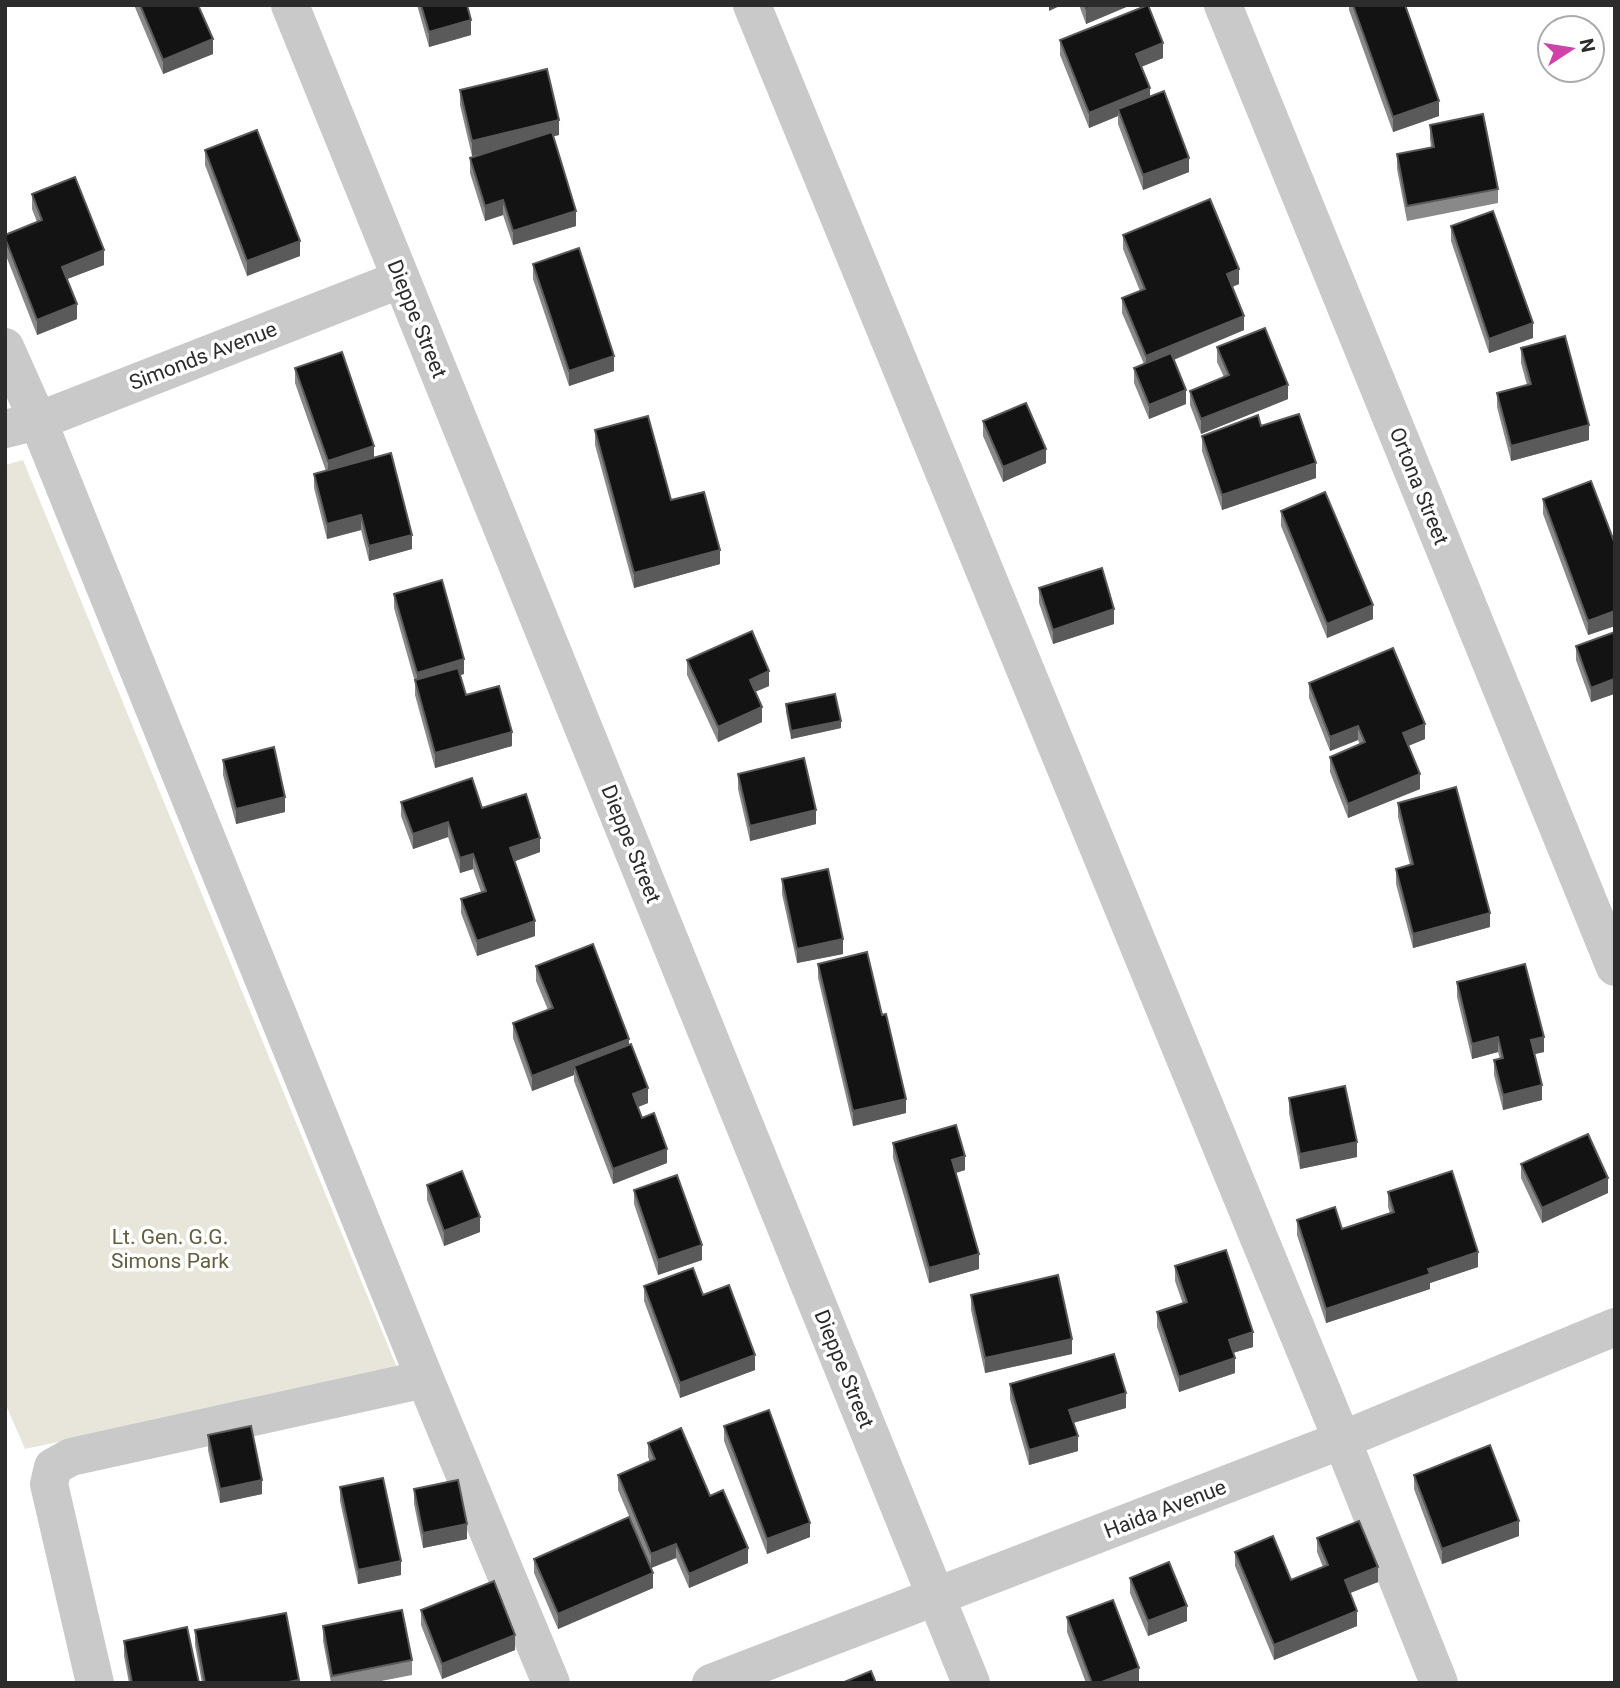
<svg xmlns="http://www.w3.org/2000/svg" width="1620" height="1688" viewBox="0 0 1620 1688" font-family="Roboto,sans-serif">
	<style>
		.green { fill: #e8e6db }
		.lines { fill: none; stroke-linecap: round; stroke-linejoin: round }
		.minor { stroke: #c9c9c9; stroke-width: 38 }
		.wall { fill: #898989 }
		.shaded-wall { fill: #5a5a5a }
		.building { fill: #131313; stroke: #5a5a5a; stroke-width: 2 }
		.labels { text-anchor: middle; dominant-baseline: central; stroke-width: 7; stroke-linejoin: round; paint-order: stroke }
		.street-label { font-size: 21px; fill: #2c2c2c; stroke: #fff }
		.park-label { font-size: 21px; fill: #625e3f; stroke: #fff }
	</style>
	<rect width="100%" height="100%" fill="#fff"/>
	<!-- green -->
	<path class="green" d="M23,460l375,910 -373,79 -20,-46v-938z"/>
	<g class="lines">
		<!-- minor -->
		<path class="minor" d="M290,5l681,1678
			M752,5l590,1435 97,243
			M1223,5l392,962
			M5,347l33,74 387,958 126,304
			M5,429l33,-8 363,-142
			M95,1683l-46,-199 4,-17 18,-10 354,-78
			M711,1683l631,-243 273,-113"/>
	</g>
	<!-- wall -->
	<path class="wall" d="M134,5h64l15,49 -50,20z
		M417,5h50l4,30 -42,12z
		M1079,5h52l-45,19z
		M1349,5h56l34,111 -46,16 -44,-122z
		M1060,40l103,18 -22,9 9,30 39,75 -46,18 -25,-66v-8l-29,12 -29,-73z
		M460,90l99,45 -6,1 23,90 -63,19 -10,-30 -18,6 -15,-48v-15l17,-5 -15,3 -12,-51z
		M1430,125l68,64v14l-91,18 -10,-52v-15l34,-7 -1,-8z
		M205,150l95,106 -53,20 -42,-111z
		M32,194l72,71 -37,14 10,40 -40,16 -32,-82v-18l32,-13 -5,-13z
		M1451,226l82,112 -44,15 -38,-112z
		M1123,235l116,49 -7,3 12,43 -70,30 12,44 -37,15 -15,-36v-15l10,-4 -22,-51v-15l18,-7 -17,-42z
		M533,264l81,107 -45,15 -36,-107z
		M1217,347l71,52 -87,35 -11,-29v-14l34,-14 -7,-15z
		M1521,348l68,92 -78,21 -14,-54v-14l30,-8 -6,-22z
		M295,368l79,90 38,91 -43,12 -8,-31 -34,9 -13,-51v-14l12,-3 -31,-88z
		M983,421l63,42 -43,19 -20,-46z
		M1261,426l55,52 -94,32 -20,-59v-15z
		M595,430l125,134 -86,24 -39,-143z
		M1543,499l72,45v82l-27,9 -45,-121z
		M1281,511l92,108 -46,19 -46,-112z
		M1039,588l75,36 -61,20 -14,-41z
		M394,594l70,80 -4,1 6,20 46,51 -77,22 -20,-73v-13l-21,-74z
		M1615,632v63l-1,-1 -23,8 -15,-42v-14z
		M687,660l82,26 -14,6 7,30 -44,20 -31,-67z
		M1309,683l116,56 -17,7 12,43 -72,29 -18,-46v-15l30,-12 -2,-5 -28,11 -21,-53z
		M786,704l55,24 -50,11 -5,-27z
		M223,760l62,52 -49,12 -13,-49z
		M738,774l78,50 -66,17 -12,-52z
		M401,802l81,6 58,44 -25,9 20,75 -58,20 -16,-43v-14l20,-7 -8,-23 -13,4 -12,-36 -35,12 -12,-33z
		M1398,803l92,124 -77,21 -17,-64v-15l14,-4 -12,-48z
		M782,879l61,75 -46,9 -15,-69z
		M818,964l88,149 -53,13 -35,-148z
		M536,966l93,79 19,58 -10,4 4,11 25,45 -54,21 -39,-103v-6l-42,16 -19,-53v-15l35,-13 -12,-29z
		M1457,982l87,70 -10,2 8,46 -39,10 -9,-35v-15l6,-1 -2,-7 -26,7 -15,-62z
		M1289,1098l68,59 -57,12 -11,-56z
		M893,1143l72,27 -9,3 23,96 -50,14 -36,-125z
		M1521,1164l87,29 -66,30 -21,-45z
		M427,1185l53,47 -36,14 -17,-46z
		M634,1190l68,70 -44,15 -24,-71z
		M1388,1192l90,75 -48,16v6l-104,34 -29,-88v-15l45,9 48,-16 -2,-6z
		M1175,1266l78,81 -20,6 2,20 -56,19 -22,-65v-15l26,-8 -8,-23z
		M644,1286l59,9 52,75 -75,28 -36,-97z
		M971,1295l101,59 -87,19 -14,-63z
		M1010,1384l116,24 -53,15 5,28 -49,14 -19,-66z
		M724,1426l86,111 -43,17 -43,-113z
		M208,1435l54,59 -42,9 -12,-53z
		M648,1443l62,53 38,67 -59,25 -13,-30 -25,10 -33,-78v-15l32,-13 -2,-5z
		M1414,1475l105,61 -77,28 -28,-75z
		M340,1487l61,88 -43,9 -18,-83z
		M414,1489l53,50 -44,9 -9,-44z
		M1317,1538l61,44 -28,11 7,33 -83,34 -39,-94v-14l56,28 32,-13 -6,-15z
		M534,1559l119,29 -95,41 -24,-56z
		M1130,1578l57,43 -39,15 -18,-43z
		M421,1610l94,40 -73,29 -21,-54z
		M1067,1617l72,65 -53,1 -19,-51z
		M323,1626l89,34v15l-41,8h-40l-8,-42z
		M195,1630l104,50v3h-97l-7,-38z
		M124,1641l75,42h-70l-5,-27z"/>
	<!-- shaded-wall -->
	<path class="shaded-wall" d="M1049,5h13l-13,6z
		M1096,5h35l-45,19v-15z
		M471,20v15l-42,12v-15z
		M213,39v15l-50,20v-14z
		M1163,43v15l-27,11v-15z
		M1150,88v15l-32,6v7l-29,12v-15z
		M1439,101v15l-46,16v-15z
		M559,120v15l-87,21v-15z
		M1189,158v14l-46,18v-15z
		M503,200v15l-18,6v-15z
		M576,211v15l-63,19v-14z
		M300,241v15l-53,20v-15z
		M104,250v15l-42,16v-14z
		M1239,269v15l-12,5v-15z
		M77,304v15l-40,16v-15z
		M1244,316v14l-98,41v-15z
		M1533,323v15l-44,15v-14z
		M614,356v15l-45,15v-15z
		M1288,385v14l-87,35v-15z
		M1186,390v14l-37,15v-14z
		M1589,425v15l-78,21v-15z
		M374,446v14l-46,16v-15z
		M1046,449v14l-43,19v-15z
		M1316,463v15l-94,32v-15z
		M361,515v15l-34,9v-15z
		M412,535v14l-43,12v-15z
		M720,550v14l-86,24v-15z
		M1373,605v14l-46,19v-14z
		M1114,609v15l-61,20v-14z
		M1615,611v15l-27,9v-14z
		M464,659v15l-47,14v-15z
		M769,671v15l-19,8v-14z
		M1614,679v15l-23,8v-14z
		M762,707v15l-44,20v-15z
		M841,721v7l-50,11v-8z
		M1425,724v15l-22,9v-15z
		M1358,726v14l-28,11v-14z
		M512,732v14l-77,22v-15z
		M1420,774v15l-72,29v-14z
		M285,797v15l-49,12v-15z
		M816,810v14l-66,17v-15z
		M448,822v15l-35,12v-15z
		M540,838v14l-30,11v-15z
		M473,854v15l-13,4v-15z
		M1490,913v14l-77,21v-14z
		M535,921v15l-58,20v-15z
		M843,939v15l-46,9v-14z
		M1498,1037v15l-26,7v-15z
		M1544,1037v15l-13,3v-15z
		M629,1039v15l-55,12v9l-42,16v-15z
		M1542,1085v15l-39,10v-15z
		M648,1088v15l-15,6v-15z
		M906,1099v14l-53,13v-15z
		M1357,1142v15l-57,12v-15z
		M667,1149v14l-54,21v-15z
		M965,1156v14l-13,4v-14z
		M1608,1178v15l-66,30v-15z
		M480,1217v15l-36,14v-15z
		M702,1245v15l-44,15v-15z
		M1478,1252v15l-48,16v6l-104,34v-14l102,-40z
		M979,1254v15l-50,14v-15z
		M1253,1332v15l-24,7v-14z
		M1072,1339v15l-87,19v-15z
		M755,1355v15l-75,28v-15z
		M1235,1358v15l-56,19v-15z
		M1126,1393v15l-57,16v-14z
		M1078,1436v15l-49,14v-15z
		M262,1480v14l-42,9v-14z
		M1519,1521v15l-77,28v-15z
		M810,1523v14l-43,17v-15z
		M467,1524v15l-44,9v-15z
		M676,1544v14l-25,10v-14z
		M748,1548v15l-59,25v-14z
		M401,1561v14l-43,9v-14z
		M1378,1567v15l-33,13v-15z
		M653,1573v15l-95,41v-15z
		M1187,1606v15l-39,15v-15z
		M1357,1611v15l-83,34v-15z
		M515,1635v15l-73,29v-15z
		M1139,1668v14l-40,1z"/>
	<!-- building -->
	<path class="building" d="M140,5h58l15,34 -50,21z
		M421,5h46l4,15 -42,12z
		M1085,5h11l-10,4z
		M1148,5l15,38 -27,11 14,34 -61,25 -29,-73z
		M1353,5h52l34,96 -46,16z
		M547,69l12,51 -87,21 -12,-51z
		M1164,91l25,67 -46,17 -25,-66z
		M1483,114l15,75 -91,17 -10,-52 37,-7 -4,-22z
		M257,130l43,111 -53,20 -42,-111z
		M552,132l24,79 -63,20 -10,-31 -18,6 -15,-48z
		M75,177l29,73 -42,17 15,37 -40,16 -32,-82v-3l37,-15 -10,-26z
		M1210,199l29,70 -12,5 17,42 -98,40 -24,-58 23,-9 -22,-54z
		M1493,211l40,112 -44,16 -38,-113z
		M579,248l35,108 -45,15 -36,-107z
		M1265,328l23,57 -87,34 -11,-28 39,-16 -12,-28z
		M1565,336l24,89 -78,21 -14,-53 34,-9 -10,-36z
		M342,352l32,94 -46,15 -33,-93z
		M1171,353l15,37 -37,15 -15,-37z
		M1026,403l20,46 -43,18 -20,-46z
		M1299,414l17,49 -94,32 -20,-59 56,-21 3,11z
		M648,416l23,84 33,-8 16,58 -86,23 -39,-143z
		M391,453l21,82 -43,11 -8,-31 -34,9 -13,-50z
		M1591,481l24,63v67l-27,10 -45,-122z
		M1325,492l48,113 -46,19 -46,-113z
		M1102,568l12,41 -61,21 -14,-42z
		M442,580l22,79 -47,14 -23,-79z
		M752,631l17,40 -19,9 12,27 -44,20 -31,-67z
		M1615,632v49l-1,-2 -23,9 -15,-42z
		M1393,648l32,76 -22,9 17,41 -72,30 -18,-47 35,-15 -7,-16 -28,11 -21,-54z
		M458,668l8,27 33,-9 13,46 -77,21 -20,-73z
		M835,694l6,27 -50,10 -5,-27z
		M274,747l11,50 -49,12 -13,-49z
		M804,758l12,52 -66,16 -12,-52z
		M472,778l10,30 44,-14 14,44 -30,10 25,73 -58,20 -16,-42 25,-8 -13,-37 -13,4 -12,-36 -35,12 -12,-32z
		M1456,787l34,126 -77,21 -17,-65 17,-5 -15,-61z
		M828,869l15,70 -46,10 -15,-70z
		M593,944l36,95 -97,37 -19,-53 40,-15 -17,-42z
		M867,952l15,63 4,-1 20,85 -53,12 -35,-147z
		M1525,964l19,73 -13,3 11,45 -39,10 -9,-35 9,-2 -5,-21 -26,7 -15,-62z
		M631,1044l17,44 -15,6 9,24 12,-5 13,36 -54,20 -39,-103z
		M1345,1086l12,56 -57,12 -11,-56z
		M956,1125l9,31 -13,4 27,94 -50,14 -36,-125z
		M1588,1134l20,44 -66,30 -21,-44z
		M462,1171l18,46 -36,14 -17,-46z
		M1452,1171l26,81 -50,17 2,5 -104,35 -29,-89 38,-13 7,22 52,-17 -6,-20z
		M677,1175l25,70 -44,15 -24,-70z
		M1226,1250l27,82 -24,8 6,18 -56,19 -22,-65 30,-10 -12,-36z
		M693,1268l10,27 26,-10 26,70 -75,28 -36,-97z
		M1058,1275l14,64 -87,19 -14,-63z
		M1114,1354l12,39 -57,17 9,26 -49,14 -19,-66z
		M769,1410l41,113 -43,16 -43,-113z
		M251,1426l11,54 -42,9 -12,-54z
		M681,1428l29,68 13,-6 25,58 -59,26 -13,-30 -25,10 -33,-79 37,-16 -7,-16z
		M1490,1445l29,76 -77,28 -28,-74z
		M383,1478l18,83 -43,9 -18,-83z
		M458,1480l9,44 -44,9 -9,-44z
		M629,1517l24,56 -95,41 -24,-55z
		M1359,1521l19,46 -33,13 12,31 -83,34 -39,-93 38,-16 18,44 37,-15 -11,-27z
		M1169,1562l18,44 -39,15 -18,-43z
		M494,1581l21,54 -73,29 -21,-54z
		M1113,1600l26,68 -40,15h-7l-25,-66z
		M402,1610l10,50 -80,16 -9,-50z
		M286,1613l13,67 -16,3h-78l-10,-53z
		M187,1627l12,56h-67l-8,-42z
		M871,1671l5,12h-34z"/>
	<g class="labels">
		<!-- street labels -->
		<g class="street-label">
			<text transform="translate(417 319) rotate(68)">Dieppe Street</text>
			<text transform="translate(203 356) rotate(-21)">Simonds Avenue</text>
			<text transform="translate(1419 486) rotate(68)">Ortona Street</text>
			<text transform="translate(631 844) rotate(68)">Dieppe Street</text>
			<text transform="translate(844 1369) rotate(68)">Dieppe Street</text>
			<text transform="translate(1165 1509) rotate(-21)">Haida Avenue</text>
		</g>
		<!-- park labels -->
		<g class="park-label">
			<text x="170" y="1237">Lt. Gen. G.G.<tspan x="170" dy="24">Simons Park</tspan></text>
		</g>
	</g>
	<!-- border -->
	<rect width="1620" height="1688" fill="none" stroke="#2c2c2c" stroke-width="14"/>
	<!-- north arrow -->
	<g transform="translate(1571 49) rotate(78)"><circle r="33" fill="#ffffff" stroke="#ababab" stroke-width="2"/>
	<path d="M0-5L12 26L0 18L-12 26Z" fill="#cf42a8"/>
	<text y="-10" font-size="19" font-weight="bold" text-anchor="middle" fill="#2c2c2c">N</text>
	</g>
</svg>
